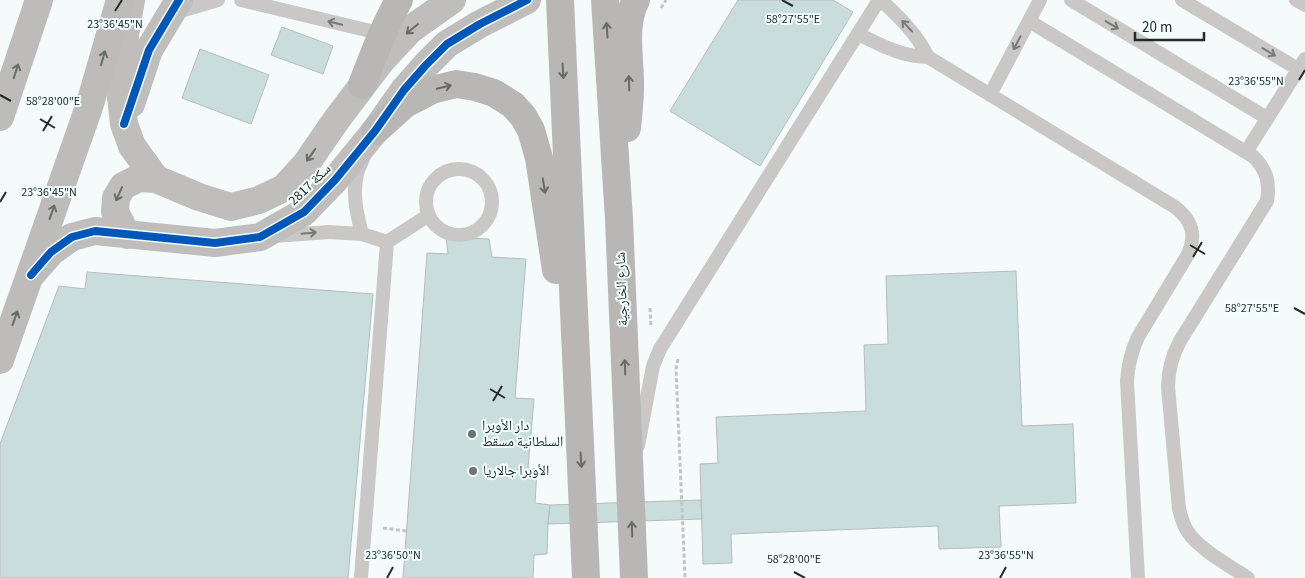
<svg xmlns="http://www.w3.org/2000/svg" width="1305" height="578" viewBox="0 0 1305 578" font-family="'Source Sans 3','Noto Naskh Arabic',sans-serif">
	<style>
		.building { fill: #c8dddc; stroke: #b6bdbc }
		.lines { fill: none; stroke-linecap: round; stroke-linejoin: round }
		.path { stroke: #c2c4c2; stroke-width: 3; stroke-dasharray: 4 2.5; stroke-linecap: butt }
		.lane { stroke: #c9c8c7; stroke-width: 14 }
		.secondary { stroke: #bfbebc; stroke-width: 28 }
		.primary { stroke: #b9b7b5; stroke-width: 28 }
		.highway { stroke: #bdbcba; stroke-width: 28 }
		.cycleway-casing { stroke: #f2fefd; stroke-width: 11 }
		.cycleway { stroke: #0057b8; stroke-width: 8 }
		.oneway { stroke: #767a78 }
		.oneway2 { stroke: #696d6c }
		.oneway3 { stroke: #666a69 }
		.oneway4 { stroke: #686c6b }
		.ticks { fill: none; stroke: #232b2a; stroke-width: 2 }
		.poi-dot { fill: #6c7473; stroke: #f2fefd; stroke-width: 2 }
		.labels { text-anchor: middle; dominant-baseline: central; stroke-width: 4; stroke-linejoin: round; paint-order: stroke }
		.street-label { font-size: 14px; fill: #232b2a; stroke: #f2fefd }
		.poi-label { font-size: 14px; fill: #232b2a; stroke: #f2fefd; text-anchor: start }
		.ticks-label { font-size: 12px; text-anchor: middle; fill: #232b2a; stroke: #f2fefd; stroke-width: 4; stroke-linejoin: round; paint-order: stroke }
	</style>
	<rect width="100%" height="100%" fill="#f5fbfb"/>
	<!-- building -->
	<path class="building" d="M738,0h95l20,12 -93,154 -90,-55z
		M282,27l51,19 -10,28 -52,-19z
		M200,49l69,26 -18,49 -69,-26z
		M446,237l43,2 3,18 34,2 -11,139 19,1 -6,69 9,1 -2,34 15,2 -2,19 -1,30 -13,1 -1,23h-130l24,-325 21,1z
		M1016,271l6,155 51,-2 3,79 -77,3 2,41 -62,2 -1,-23 -207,8 1,29 -29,1 -3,-100 18,-1 -2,-46 150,-6 -2,-66 24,-1 -2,-68z
		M87,272l286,22 -25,284h-348v-134l59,-158 26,3z
		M701,500l1,19 -154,5 2,-19z"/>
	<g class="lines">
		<!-- path -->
		<path class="path" d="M661,8l5,-8
			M650,308l1,19
			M678,359l-2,10 9,209
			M383,528l23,3"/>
		<!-- lane -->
		<path class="lane" d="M241,0l142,34
			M881,0c18,17 36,34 47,57
			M1071,0l196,118
			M1182,0l116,69
			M1296,0l9,5
			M174,13l44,-13
			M1029,21l225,136c13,14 16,26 13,44l-87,140c-8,15 -12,29 -12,46l11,122c2,8 4,16 9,23 11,17 42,34 60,46
			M858,34c23,11 44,23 70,23l247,150c18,14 22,29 12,49l-49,81c-7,15 -10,28 -11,44l11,197
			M990,95l50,-95
			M1246,152l59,-93
			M426 202a33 33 0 1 1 66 0a33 33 0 1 1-66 0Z
			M362,234c-5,-19 -10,-40 -5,-60 1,-5 4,-10 6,-15
			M274,236l55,-4 33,2 25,8 42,-27
			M638,446l15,-80 7,-17 219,-349
			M361,578l26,-336"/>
		<!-- secondary -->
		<path class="secondary" d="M131,0l-6,35 -4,62 3,27 8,22 24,33 43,18 32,10 28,-7 25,-12 22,-24 31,-45 44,-58 30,-32 41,-29
			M131,104l18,-54 30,-50
			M127,235l-12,-23 1,-14 7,-12 16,-8 17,1
			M31,275l20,-23 21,-15 23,-6 120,12 45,-6 44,-25 31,-32 40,-49 29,-41 22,-25 21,-21 33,-20 47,-24"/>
		<!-- primary -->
		<path class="primary" d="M560,0l26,578
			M605,0l14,219 15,359
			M362,85c11,-29 22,-58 37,-85
			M627,128c1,-13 3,-26 3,-39 1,-29 -8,-62 6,-89
			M375,131l30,-27 27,-14 24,-6 19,3 19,6 19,12 10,11 8,14 8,28 17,112"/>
		<!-- highway -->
		<path class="highway" d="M0,117l39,-117
			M0,360l89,-253 31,-107"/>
		<!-- cycleway casing -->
		<g class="cycleway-casing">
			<path id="cycleway" d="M124,124l25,-74 30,-50
				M31,275l20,-23 21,-15 23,-6 120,12 45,-6 44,-25 31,-32 40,-49 29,-41 22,-25 21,-21 33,-20 47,-24"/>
		</g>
		<!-- cycleway -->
		<use href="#cycleway" class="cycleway"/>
	</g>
	<!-- one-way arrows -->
	<defs><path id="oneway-shaft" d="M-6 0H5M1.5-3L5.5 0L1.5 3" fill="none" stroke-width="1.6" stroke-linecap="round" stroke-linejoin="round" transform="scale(1.25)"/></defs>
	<g class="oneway">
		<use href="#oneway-shaft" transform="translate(335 23) rotate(-166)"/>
		<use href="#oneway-shaft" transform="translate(1112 25) rotate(31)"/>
		<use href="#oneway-shaft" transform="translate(907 26) rotate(-133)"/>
		<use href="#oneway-shaft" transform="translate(1017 43) rotate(118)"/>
		<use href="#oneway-shaft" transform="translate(1269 52) rotate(31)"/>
		<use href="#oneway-shaft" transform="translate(309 233) rotate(-5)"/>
	</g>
	<g class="oneway2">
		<use href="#oneway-shaft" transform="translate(412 29) rotate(140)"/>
		<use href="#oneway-shaft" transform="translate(311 155) rotate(125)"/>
		<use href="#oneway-shaft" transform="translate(119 194) rotate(114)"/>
	</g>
	<g class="oneway3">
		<use href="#oneway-shaft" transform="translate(607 30) rotate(-94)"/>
		<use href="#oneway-shaft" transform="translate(563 71) rotate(87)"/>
		<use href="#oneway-shaft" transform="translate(629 83) rotate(-92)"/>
		<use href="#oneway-shaft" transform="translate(444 87) rotate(-13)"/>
		<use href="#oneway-shaft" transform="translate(544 186) rotate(81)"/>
		<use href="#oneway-shaft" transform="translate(625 367) rotate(-92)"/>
		<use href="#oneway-shaft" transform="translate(581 460) rotate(87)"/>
		<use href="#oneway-shaft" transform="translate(632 529) rotate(-92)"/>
	</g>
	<g class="oneway4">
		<use href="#oneway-shaft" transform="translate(103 58) rotate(-74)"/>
		<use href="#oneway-shaft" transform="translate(16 71) rotate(-72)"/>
		<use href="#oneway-shaft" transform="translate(52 212) rotate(-71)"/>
		<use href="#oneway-shaft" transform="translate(15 318) rotate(-70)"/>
	</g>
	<!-- ticks -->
	<path class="ticks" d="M782,0l11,6M115,11l7,-11M1299,80l6,-10M0,95l11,6M40,119l15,9M43,131l9,-15M0,202l6,-10M1190,245l15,9M1193,257l9,-15M1294,308l11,6M490,389l15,9M493,401l9,-15M794,572l11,6M387,578l6,-11M1000,578l6,-11"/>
	<!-- markers -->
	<g class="poi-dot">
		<circle cx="472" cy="434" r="5"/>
		<circle cx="473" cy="471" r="5"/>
	</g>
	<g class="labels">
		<!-- street labels -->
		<g class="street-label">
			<text transform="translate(310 185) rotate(-44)">سكة 2817</text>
			<text transform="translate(622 289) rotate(-92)">شارع الخارجية</text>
		</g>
		<!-- poi labels -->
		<g class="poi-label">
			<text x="482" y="426">دار الأوبرا<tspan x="482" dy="16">السلطانية مسقط</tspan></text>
			<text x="483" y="471">الأوبرا جالاريا</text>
		</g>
	</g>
	<g class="ticks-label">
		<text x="793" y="23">58°27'55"E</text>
		<text x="115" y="28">23°36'45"N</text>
		<text x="1256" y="85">23°36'55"N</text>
		<text x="53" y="105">58°28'00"E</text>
		<text x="49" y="196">23°36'45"N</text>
		<text x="1252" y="312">58°27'55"E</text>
		<text x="393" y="559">23°36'50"N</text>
		<text x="1006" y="559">23°36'55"N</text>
		<text x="794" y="563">58°28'00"E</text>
	</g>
	<!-- scale -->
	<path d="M1135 32v8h69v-8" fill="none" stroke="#232b2a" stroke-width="2.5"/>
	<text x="1142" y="32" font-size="15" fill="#232b2a" stroke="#f2fefd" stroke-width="4" paint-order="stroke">20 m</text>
</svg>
